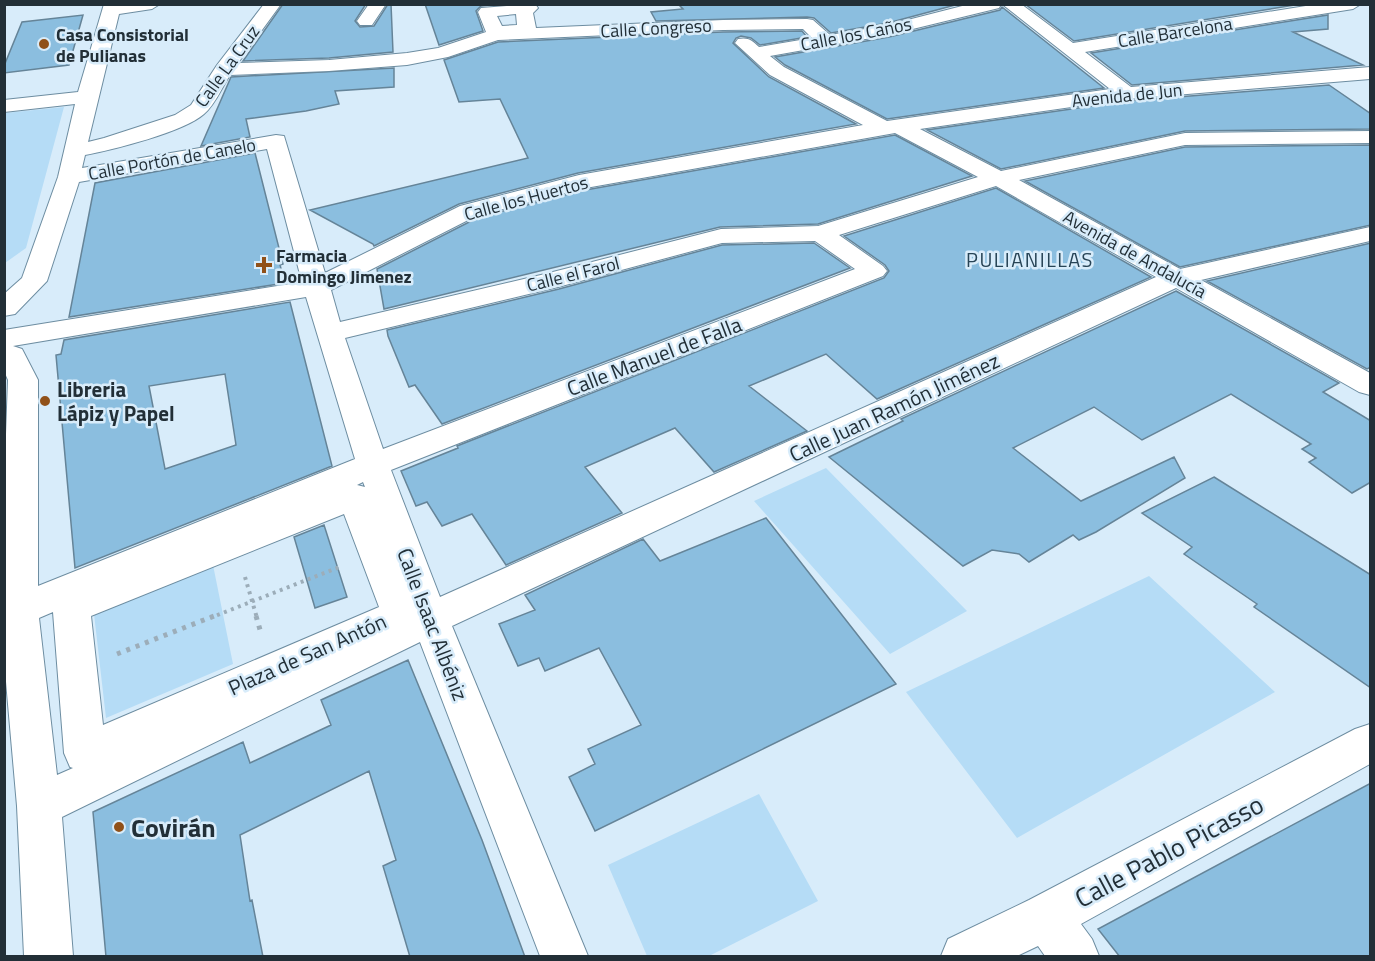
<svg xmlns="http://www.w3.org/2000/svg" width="1375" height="961" viewBox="0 0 1375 961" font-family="'Titillium Web',sans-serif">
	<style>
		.green { fill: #b5dcf6 }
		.building { fill: #8bbedf; stroke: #658498; stroke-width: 1.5; fill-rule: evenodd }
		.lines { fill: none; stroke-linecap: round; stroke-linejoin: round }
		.minor-casing { stroke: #6d8da1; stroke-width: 2 }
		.path-far1 { stroke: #9cadb9; stroke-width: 4; stroke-dasharray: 3 4.5; stroke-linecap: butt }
		.path { stroke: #9cadb9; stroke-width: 5; stroke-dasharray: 4 6; stroke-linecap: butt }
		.minor { fill: #fff; fill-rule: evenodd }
		.poi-dot { fill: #905119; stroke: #d8ecfa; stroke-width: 2 }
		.labels { text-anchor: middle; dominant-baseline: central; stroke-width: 5; stroke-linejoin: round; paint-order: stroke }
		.far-street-label { font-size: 18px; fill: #222f37; stroke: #d8ecfa }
		.far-poi-label { font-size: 18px; font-weight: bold; fill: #222f37; stroke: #d8ecfa; text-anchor: start }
		.far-quarter-label { font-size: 20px; letter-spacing: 1.5px; fill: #274456; stroke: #d8ecfa }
		.street-label { font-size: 21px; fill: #222f37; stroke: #d8ecfa }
		.poi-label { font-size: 21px; font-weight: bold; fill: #222f37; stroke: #d8ecfa; text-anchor: start }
		.near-poi-label { font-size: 26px; font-weight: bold; fill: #222f37; stroke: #d8ecfa; text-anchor: start }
		.near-street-label { font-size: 26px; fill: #222f37; stroke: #d8ecfa }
	</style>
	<rect width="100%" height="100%" fill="#d8ecfa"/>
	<!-- green -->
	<path class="green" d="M64,107l-38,141 -21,15v-150z
		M826,468l141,143 -77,43 -136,-153z
		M213,565l20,99 -127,54 -12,-104z
		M1149,576l126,116 -258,146 -111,-146z
		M759,794l59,107 -109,55h-62l-39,-91z"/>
	<!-- building -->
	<path class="building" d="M283,4h83l-11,17 5,6 14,-1 14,-22h3l2,48 -64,6 -86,3z
		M425,4h73l-17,2 -5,5 7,20 -44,14z
		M678,4h281l-71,19 -57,10 -17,-15 -7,-1 -151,4 -5,-9 32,-3z
		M1025,4h276l-227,37z
		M1002,7l102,81 -217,31 -102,-54 -10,-8 114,-20 111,-27z
		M83,15l-14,50 -65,8v-7l18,-44z
		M1328,15v14l-35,3 70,33 -231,20 -41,-32z
		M802,31l5,6 -47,8 -9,-7 -10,-2 -5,2 -3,5 36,34 87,47 -278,49 -119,31 -85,42 -1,-2 -63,-34 218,-52 -28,-59 -41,3 -15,-42 54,-18 225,-10z
		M394,68v19l-59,4 4,13 -33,7 -60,8 4,18 -49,9 30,-69z
		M1329,85l42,29v15l-186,2 -184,38 -74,-39 200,-29z
		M895,135l77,41 -154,48 -98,3 -336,82 -7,-40 100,-51 103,-27z
		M1371,145v80l-191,42 -155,-86 160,-34z
		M255,153l28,111 -3,1 5,18 -216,34 26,-134z
		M996,188l155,89 -274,122 -51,-45 -77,32 58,45 -93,41 -39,-44 -90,39 37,46 -116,52 -34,-51 -30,12 -15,-24 -11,4 -15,-35 57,-23 -1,-2 427,-168 5,-7 -4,-6 -41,-29z
		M814,243l36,25 -408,156 -27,-39 -6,2 -21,-51 -1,-6 172,-41 163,-44z
		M1371,243v124l-4,2 -160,-88z
		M1176,291l163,92 -16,9 48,29v61l-19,11 -43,-31 7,-4 -14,-9 9,-5 -80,-50 -89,46 -48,-33 -81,41 68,53 93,-44 11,21 -89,54 -17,8 -6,-5 -44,27 -10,-8 -27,-4 -29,16 -134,-109 74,-36 -2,-2z
		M290,302l42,164 -257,102 -19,-213 5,-1 3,-14zM225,374l11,71 -71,24 -16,-83z
		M1214,477l157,98v113l-117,-81 3,-3 -73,-50 8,-7 -50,-34z
		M766,518l130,166 -301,147 -26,-54 26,-13 -7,-15 53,-24 -42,-77 -54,23 -6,-13 -21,8 -19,-42 36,-14 -10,-15 118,-56 17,22z
		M324,525l23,72 -32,11 -21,-71z
		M408,660l74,180 43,117h-115l-27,-91 13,-6 -27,-89 -129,64 10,66 2,-1 11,57h-157l-13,-145 150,-70 7,21 81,-38 -10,-25z
		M1371,783v174h-251l-22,-28z"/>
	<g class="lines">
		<!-- minor casing -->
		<g class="minor-casing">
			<path id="minor" d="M104,4h56l-8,5 -33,5 -31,128 16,-4 71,-23 16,-10 26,-40 47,-61h17l-43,59 91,-3 78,-7 31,-5 48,-16 -8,-20 3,-4 54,-4 3,4 -5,5 3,15 187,-8 84,-1 6,1 17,15 58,-10 82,-21h31l-2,4 -111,27 -118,21 14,11 103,54 223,-32 -108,-85h19l52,39 245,-39h43l-8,5 -268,43 46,35 239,-20v12l-243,20 -207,30 81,42 184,-38 185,-2v12l-185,2 -166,35 161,89 190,-42v14l-169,39 169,93v22l-11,-3 -183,-104 -724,338 136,330h-48l-120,-314 -358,175 11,139h-49l-7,-150 -13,-147v-171l4,-108 -4,-9v-41l298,-48 -35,-133 -188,33 -32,99 -32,33 -11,2v-22l18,-16 36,-101 17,-73 -71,8v-12l74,-8zM516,14l1,11 -15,1 -5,-10zM803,29l9,9 -53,9c-7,-7 -11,-10 -21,-8l-3,4 35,32 93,50 -284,50 -119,31 -135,67 -41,-137 -8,-1 -194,33 3,-13c27,-5 99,-23 119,-41 11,-9 18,-27 26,-39l99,-4 78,-6 41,-8 50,-17 225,-10zM895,133l83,44 -160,49 -97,3 -176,45 -205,48 -9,-32 145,-74 104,-27zM996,186l160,91 -716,320 -49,-127 492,-194 4,-5 -4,-5 -44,-31zM815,241l40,28 -472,180 -38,-111 213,-51 164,-44zM306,297l49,162 -317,127v-206l-16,-31 -9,-3zM363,482l2,5 -8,-2zM344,514l35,93 -276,118 -12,-109zM53,612l11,141 6,14 3,1 -16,7 -18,-157z
				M369,4h17l-14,21h-12l-3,-4z
				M1370,724v40l-289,160 11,15 7,17h-54l-7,-10 -21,10h-76l7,-17 81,-39 326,-171z"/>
		</g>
		<!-- path-far1 -->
		<path class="path-far1" d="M245,577l12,41
			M210,618l132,-52"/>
		<!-- path -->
		<path class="path" d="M256,616l5,17
			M117,654l97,-38"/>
		<!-- minor -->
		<use href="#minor" class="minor"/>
	</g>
	<!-- markers -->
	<g class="poi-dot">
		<circle cx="44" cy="44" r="6"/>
		<path d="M261 256h6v6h6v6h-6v6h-6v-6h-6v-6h6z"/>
		<circle cx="45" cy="401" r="6"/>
		<circle cx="119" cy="827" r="6"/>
	</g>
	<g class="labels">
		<!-- far-street labels -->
		<g class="far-street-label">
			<text transform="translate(656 28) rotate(-3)">Calle Congreso</text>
			<text transform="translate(1175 32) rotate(-9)">Calle Barcelona</text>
			<text transform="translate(856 34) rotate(-11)">Calle los Caños</text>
			<text transform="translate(227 66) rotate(-54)">Calle La Cruz</text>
			<text transform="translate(1127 95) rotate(-6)">Avenida de Jun</text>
			<text transform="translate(172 159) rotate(-10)">Calle Portón de Canelo</text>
			<text transform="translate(526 198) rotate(-15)">Calle los Huertos</text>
			<text transform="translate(1135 254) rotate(29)">Avenida de Andalucía</text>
			<text transform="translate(573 274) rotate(-14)">Calle el Farol</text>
		</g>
		<!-- far-poi labels -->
		<g class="far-poi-label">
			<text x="56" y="34">Casa Consistorial<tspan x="56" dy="21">de Pulianas</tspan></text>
			<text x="276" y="255">Farmacia<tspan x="276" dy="21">Domingo Jimenez</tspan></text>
		</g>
		<!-- far-quarter labels -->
		<g class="far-quarter-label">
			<text x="1030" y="259">PULIANILLAS</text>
		</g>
		<!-- street labels -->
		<g class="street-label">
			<text transform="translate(654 356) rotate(-21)">Calle Manuel de Falla</text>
			<text transform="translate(894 407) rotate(-25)">Calle Juan Ramón Jiménez</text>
			<text transform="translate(433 624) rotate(69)">Calle Isaac Albéniz</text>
			<text transform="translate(307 654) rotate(-24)">Plaza de San Antón</text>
		</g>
		<!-- poi labels -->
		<g class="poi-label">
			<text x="57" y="389">Libreria<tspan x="57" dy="24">Lápiz y Papel</tspan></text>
		</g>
		<!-- near-poi labels -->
		<g class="near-poi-label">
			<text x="131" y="827">Covirán</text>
		</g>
		<!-- near-street labels -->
		<g class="near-street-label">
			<text transform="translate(1169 851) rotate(-28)">Calle Pablo Picasso</text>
		</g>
	</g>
	<!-- border -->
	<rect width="1375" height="961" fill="none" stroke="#222f37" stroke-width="12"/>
</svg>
